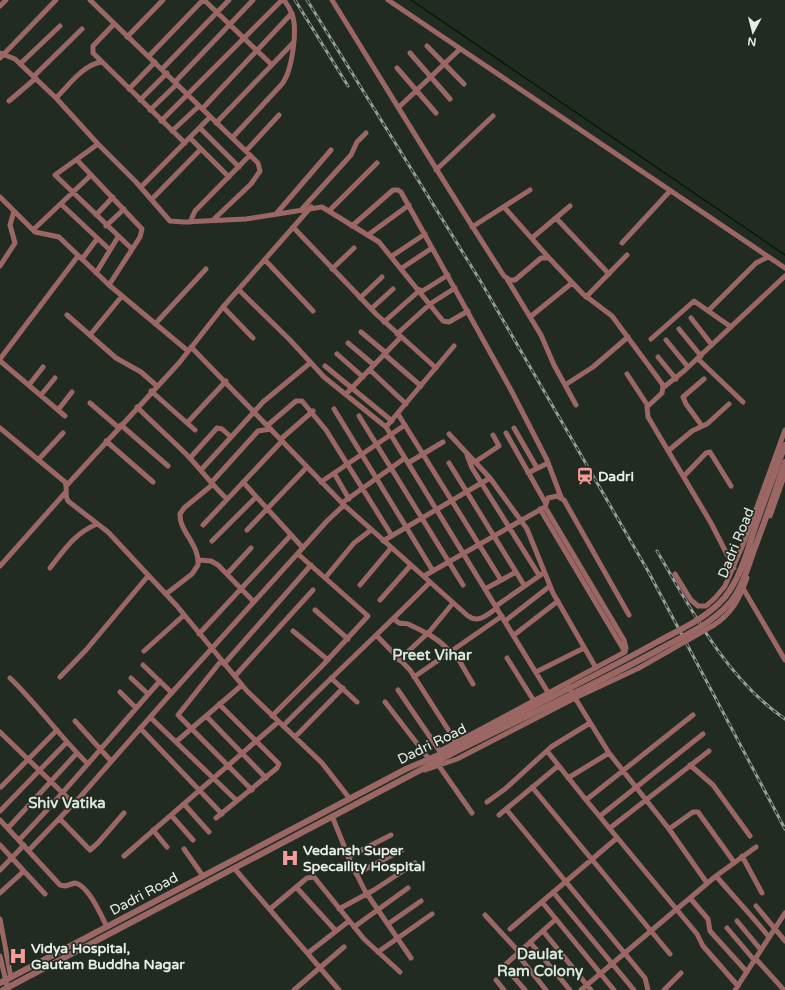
<svg xmlns="http://www.w3.org/2000/svg" width="785" height="990" viewBox="0 0 785 990" font-family="'Varela Round',sans-serif">
	<style>
		.lines { fill: none; stroke-linecap: round; stroke-linejoin: round }
		.stream { stroke: #001e03; stroke-width: 1.5 }
		.minor { stroke: #9a6765; stroke-width: 5 }
		.tertiary { stroke: #9a6765; stroke-width: 6 }
		.rail-casing { stroke: #969d96; stroke-width: 3 }
		.rail { stroke: #222b22; stroke-width: 1.5; stroke-dasharray: 4.5; stroke-linecap: butt }
		.minor-bridge { stroke: #9a6765; stroke-width: 5 }
		.tertiary-bridge { stroke: #9a6765; stroke-width: 6 }
		.labels { text-anchor: middle; dominant-baseline: central; stroke-width: 3.5; stroke-linejoin: round; paint-order: stroke }
		.poi-label { font-size: 14px; font-weight: bold; fill: #e7ede7; stroke: #222b22; text-anchor: start }
		.street-label { font-size: 14px; fill: #e7ede7; stroke: #222b22 }
		.neighbourhood-label { font-size: 15px; font-weight: bold; fill: #dbe7db; stroke: #222b22 }
	</style>
	<rect width="100%" height="100%" fill="#222b22"/>
	<g class="lines">
		<!-- stream -->
		<path class="stream" d="M411,0l374,255
			M0,934l3,14"/>
		<!-- minor -->
		<path class="minor" d="M90,0l168,163 2,8 -9,13 -38,36
			M204,0l68,65
			M332,0c57,92 113,185 172,276l6,4h5l26,-22h8l34,36 29,22 51,69 -1,8 -15,14 1,10 63,106 23,45
			M388,0l397,268
			M0,6l6,-6
			M114,24l-21,22v7l92,90
			M127,37l36,-37
			M427,46l37,38
			M0,53l15,6 41,39 42,46 38,38 34,39 14,1 62,-3 76,-12 57,35 64,79 6,1 19,-11
			M410,53l40,46
			M149,56l54,-56
			M0,58l56,-58
			M20,64l40,-38
			M397,68l39,45
			M162,69l67,-69
			M34,76l48,-47
			M175,82l78,-82
			M129,89l26,-27
			M56,98c13,-13 27,-33 45,-36
			M140,100l27,-27
			M9,101l27,-23
			M399,107l61,-58
			M202,109l90,-96
			M150,110l27,-26
			M161,121l121,-121
			M216,123l77,-80
			M200,128l39,39
			M172,131l27,-25
			M190,138l39,39
			M232,138l50,-54c10,-13 16,-54 10,-70 -2,-5 -5,-10 -8,-14
			M98,144l-43,31 77,74
			M246,151l33,-36
			M77,160l65,69 -2,8 -31,48
			M436,170l57,-54
			M141,187l69,-70
			M0,197l35,35 24,5 50,48 79,66
			M152,199l49,-50
			M61,204l49,46
			M504,207l45,51
			M302,209l49,-54 6,-13 9,-9
			M329,211l48,-48
			M276,214l55,-64
			M96,215l17,-18
			M556,218l53,56
			M190,222l5,-11 55,-56
			M106,226l18,-17
			M352,226l41,-36h5l3,2 110,198 36,70 14,37
			M293,227l83,87 60,54
			M472,227l58,-37
			M33,230l58,-55
			M368,235l41,-30
			M532,238l38,-32
			M622,243l48,-52
			M392,256l33,-22
			M82,259l15,-20
			M265,260l48,51
			M0,266l15,-23 -5,-18 4,-14
			M402,268l30,-20
			M332,269l22,-21
			M96,273l22,-36
			M507,279l34,56 13,30 22,40
			M239,290l51,50 34,37 62,50 163,267
			M421,292l27,-17
			M586,297l41,-42
			M360,298l22,-21
			M223,307l30,31
			M371,309l22,-20
			M708,311l48,-48 12,-6
			M67,315l49,43 25,14 16,14
			M530,317l42,-34
			M691,318l21,27
			M384,322l36,-32
			M155,324l51,-55
			M679,329l22,27
			M361,332l25,21
			M397,334l33,-30 25,-16
			M90,335l32,-39
			M651,339l43,-38 37,26
			M666,340l22,27
			M348,343l26,22
			M191,347l153,158 124,111c11,8 20,-2 29,-8
			M337,354l26,23
			M384,354l37,32
			M658,357l18,22
			M0,359l78,-103
			M698,359l45,43
			M0,361l65,55
			M325,366l67,55
			M370,370l36,34
			M627,374l21,32
			M29,385l14,-18
			M565,385l28,-18 35,-30
			M664,387l20,-16 101,-95
			M151,391l44,39
			M346,394l54,-56
			M41,395l14,-17
			M90,403l29,25
			M137,407c17,17 34,32 51,49 14,15 25,30 39,43
			M334,409l99,162
			M58,410l14,-18
			M398,414l103,166
			M359,416l104,169
			M187,423l39,-42
			M121,425l47,41
			M268,425l28,-24h6l24,29 66,106
			M702,426l-16,-22 -3,-7 21,-18
			M386,427l68,-81
			M0,428l65,54c3,7 -1,12 3,19l40,31 69,74 70,85 75,72 28,36
			M514,428l23,40
			M506,433l39,69
			M449,434l41,44 37,51 26,64 43,75
			M281,439l32,-28
			M106,441l47,41
			M668,451l24,-20 15,-7 22,-20
			M467,455l5,13 67,107
			M190,458l27,-30 5,1 9,8
			M38,460l25,-27
			M475,462l24,-16 -6,-11
			M408,463l35,-21
			M449,463l75,122
			M201,470l62,-68 47,-39
			M334,473l15,26
			M528,473l20,-10
			M684,476l22,-23 4,-1 21,34
			M243,482l60,66
			M321,482l84,-57
			M211,483l47,-52 13,-2
			M67,485l112,-122 44,-56 88,-100
			M342,503l63,-45
			M540,509l85,143
			M770,516l15,-42
			M203,525l79,-84
			M247,530l60,-63
			M212,541l44,-44
			M383,541l107,-63
			M199,560l12,1 7,4 36,37
			M0,566l65,-73
			M50,568c14,-18 25,-35 47,-44
			M227,574l24,-26
			M675,574l16,26 7,6h8l9,-8 10,-12 20,-46 40,-110
			M424,576l119,-68
			M325,578l29,-35 17,-13
			M360,585l31,-37
			M485,589l31,-17
			M744,590l41,70
			M166,594l26,-20 6,-9c2,-20 -19,-34 -18,-51l4,-6 28,-23
			M380,600l31,-35
			M496,606l46,-32
			M315,610l33,29
			M394,619l5,4c4,1 6,0 9,1 15,7 32,15 42,28
			M505,621l45,-35
			M714,625c18,-12 26,-27 33,-47
			M293,631l35,29
			M199,634l92,-99
			M514,635l44,-34
			M377,636l33,34 46,72
			M453,650l20,34
			M144,651l40,-36
			M507,658l27,43
			M399,660l31,-29 23,-28
			M221,661l-43,54 74,75
			M224,664l87,-99
			M143,665l29,28
			M536,672l48,-24
			M235,676l78,-86
			M60,677l26,-27 62,-74
			M414,677l88,-61
			M10,678c28,27 50,59 78,86
			M131,678l17,16
			M331,678l26,24
			M567,685l42,68 60,76 38,54
			M398,690l43,63
			M120,692l16,16
			M385,702l44,57
			M206,716l60,62
			M272,716l50,-50 46,-50 -70,-62
			M150,717l87,84
			M75,721l36,40
			M283,726c48,-49 99,-95 147,-144
			M140,728l82,86
			M0,732l74,72
			M295,737l48,-49
			M177,741l65,-56
			M440,751l185,-99 1,-4 -2,-8 -79,-133 3,-9 9,-2 7,4 65,115
			M547,751l39,49 111,134 6,12 35,40
			M690,765l23,20 37,51
			M439,766l33,47
			M425,770l32,-11 118,-61 64,-30
			M568,778l41,-25
			M1,787l56,-57
			M532,787l138,167
			M586,800l107,-85
			M487,802l18,-13 46,-42 39,-24
			M184,804l25,28
			M506,809l139,169 3,12
			M0,811l67,-69
			M171,815l22,25
			M499,815l59,-49
			M332,816l19,47 14,28 46,67
			M600,816l103,-82
			M216,818l61,-50 2,-4 -60,-60
			M60,819l30,31 8,-7 26,-30
			M0,820l60,65 5,1 10,-3c13,2 26,32 32,44
			M8,828l69,-75
			M610,828l99,-77
			M669,829l24,-17h5l36,50
			M153,830l14,17
			M19,840c49,-51 94,-106 141,-159
			M0,845l45,49
			M184,849l19,27
			M29,850l51,-53 87,-99 160,-177 17,-16
			M124,856l154,-134
			M742,856l20,37
			M348,857l43,-22
			M234,868l105,122
			M0,870l24,-25
			M356,874l46,-24
			M716,876c18,21 36,40 53,61
			M296,887l40,44
			M553,892l81,98
			M0,893l24,-22
			M690,898l18,21 2,12 37,41
			M542,902l72,88
			M756,906l29,35
			M270,909l37,-31 7,-1 50,62 36,33
			M339,909l35,-19 41,-27
			M485,915l34,37
			M0,919l11,59
			M737,921l24,29
			M388,924l33,-23
			M354,927l54,-39
			M727,928l28,33
			M510,929l107,-91
			M543,931l48,59
			M530,942l40,48
			M378,952l54,-38
			M308,953l41,-32
			M517,954l29,36
			M0,956l8,34
			M756,959l28,31
			M496,980l8,10
			M294,990l50,-43
			M525,990l-20,-23 1,-3 50,-45
			M581,990l135,-114 40,-29
			M664,990l17,-17
			M735,990l50,-77"/>
		<!-- tertiary -->
		<path class="tertiary" d="M758,519l27,-74
			M0,983l406,-214 42,-18 69,-36
			M3,990l446,-235"/>
		<!-- rail casing -->
		<g class="rail-casing">
			<path id="rail" d="M295,0l53,86
				M307,0l174,282 167,289 137,258
				M657,551c35,60 69,127 128,168"/>
		</g>
		<!-- rail -->
		<use href="#rail" class="rail"/>
		<!-- minor-bridge -->
		<path class="minor-bridge" d="M639,668l75,-43"/>
		<!-- tertiary-bridge -->
		<path class="tertiary-bridge" d="M517,715c46,-24 94,-47 140,-73 24,-13 50,-24 68,-45 17,-21 24,-53 33,-78
			M449,755c70,-36 142,-68 211,-106 25,-14 54,-26 72,-49 11,-15 16,-33 22,-50 11,-29 21,-58 31,-88"/>
	</g>
	<!-- icons -->
	<defs>
		<g id="station-bare" transform="scale(1.38)"><path d="M-3-6H3Q5-6 5-4V2Q5 4 3 4L4.5 6H3L1.5 4h-3L-3 6H-4.5L-3 4Q-5 4-5 2V-4Q-5-6-3-6ZM-3.5-4v3h7v-3ZM-3.5 1v1.5H-2V1ZM2 1v1.5H3.5V1Z" fill="#f59b98" stroke="#222b22" stroke-width="2.5" paint-order="stroke"/></g>
		<g id="hospital-bare" transform="scale(1.38)"><path d="M-5-5h3v3.5h4V-5h3V5h-3V1.5h-4V5h-3Z" fill="#f59b98" stroke="#222b22" stroke-width="2.5" paint-order="stroke"/></g>
	</defs>
	<g fill-rule="evenodd">
		<use href="#station-bare" x="585" y="476"/>
		<use href="#hospital-bare" x="290" y="858"/>
		<use href="#hospital-bare" x="18" y="956"/>
	</g>
	<g class="labels">
		<!-- poi labels -->
		<g class="poi-label">
			<text x="598" y="476">Dadri</text>
			<text x="303" y="850">Vedansh Super<tspan x="303" dy="16">Specaility Hospital</tspan></text>
			<text x="31" y="948">Vidya Hospital,<tspan x="31" dy="16">Gautam Buddha Nagar</tspan></text>
		</g>
		<!-- street labels -->
		<g class="street-label">
			<text transform="translate(736 543) rotate(-68)">Dadri Road</text>
			<text transform="translate(432 744) rotate(-26)">Dadri Road</text>
			<text transform="translate(144 894) rotate(-28)">Dadri Road</text>
		</g>
		<!-- neighbourhood labels -->
		<g class="neighbourhood-label">
			<text x="432" y="655">Preet Vihar</text>
			<text x="67" y="803">Shiv Vatika</text>
			<text x="540" y="954">Daulat<tspan x="540" dy="17">Ram Colony</tspan></text>
		</g>
	</g>
	<!-- north arrow -->
	<g transform="translate(753 32) rotate(187)" stroke="#222b22" stroke-width="3" paint-order="stroke">
	<path d="M0-3L7 15L0 10L-7 15Z" fill="#e7ede7"/>
	<text y="-6" font-size="11" font-weight="bold" text-anchor="middle" fill="#e7ede7">N</text>
	</g>
</svg>
